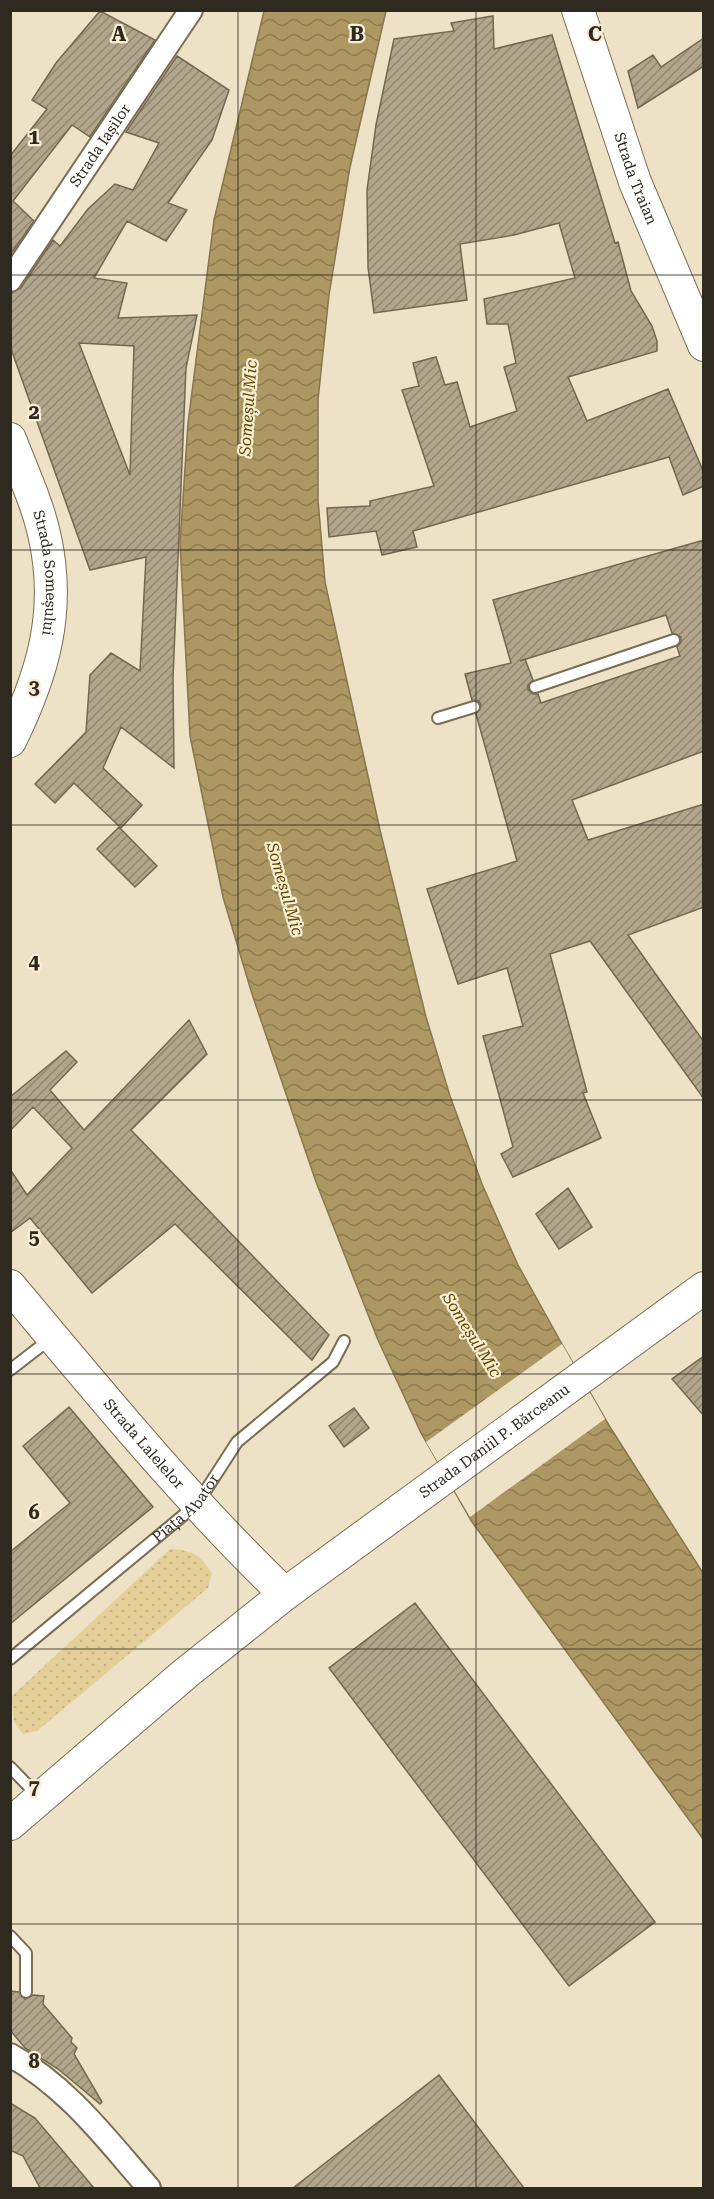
<svg xmlns="http://www.w3.org/2000/svg" width="714" height="2199" viewBox="0 0 714 2199" font-family="'Roboto Serif',serif">
	<style>
		.green { fill: url(#green-dots) }
		.water { fill: url(#water-waves); stroke: #87764e; stroke-width: 1.5 }
		.pier { fill: #eee2c6 }
		.building { fill: url(#building-hatch); stroke: #72684f; stroke-width: 1.5; fill-rule: evenodd }
		.lines { fill: none; stroke-linecap: round; stroke-linejoin: round }
		.lane-casing { stroke: #786e55; stroke-width: 14 }
		.street-casing { stroke: #786e55; stroke-width: 26 }
		.secondary-casing { stroke: #786e55; stroke-width: 34 }
		.lane { stroke: #fff; stroke-width: 10 }
		.street { stroke: #fff; stroke-width: 22 }
		.secondary { stroke: #fff; stroke-width: 32 }
		.grid { fill: none; stroke: #2e2a1f; stroke-width: 1.5; stroke-opacity: 0.55 }
		.labels { text-anchor: middle; dominant-baseline: central; stroke-width: 4.5; stroke-linejoin: round; paint-order: stroke }
		.street-label { font-size: 15px; fill: #2e2a1f; stroke: #fbefd3 }
		.water-label { font-size: 16px; font-style: italic; fill: #5d4700; stroke: #fbefd3 }
		.grid-label { font-size: 20px; text-anchor: middle; font-weight: bold; fill: #2e2a1f; stroke: #fbefd3; stroke-width: 4.5; stroke-linejoin: round; paint-order: stroke }
	</style>
	<defs>
		<pattern id="green-dots" width="8" height="8" patternUnits="userSpaceOnUse" patternTransform="scale(1.5)"><rect width="8" height="8" fill="#e5cf99"/><path d="M2 2h.1M6 6h.1" fill="none" stroke="#c5b283" stroke-width="1.8" stroke-linecap="round"/></pattern>
		<pattern id="water-waves" width="16" height="10" patternUnits="userSpaceOnUse" patternTransform="scale(1.5)"><rect width="16" height="10" fill="#ad9762"/><path d="M0 5q4-4 8 0t8 0" fill="none" stroke="#8d7b50"/></pattern>
		<pattern id="building-hatch" width="6" height="6" patternUnits="userSpaceOnUse" patternTransform="scale(1.5)"><rect width="6" height="6" fill="#b1a68b"/><path d="M-1 1l2-2M0 6l6-6M5 7l2-2" fill="none" stroke="#908771"/></pattern>
	</defs>
	<rect width="100%" height="100%" fill="#eee2c6"/>
	<!-- green -->
	<path class="green" d="M170,1549c22,1 31,6 42,25l-4,14 -171,143 -14,3 -9,-12 -3,-25z"/>
	<!-- water -->
	<path class="water" d="M264,11h122l-36,156 -21,128 -11,105v100l7,82 55,248 46,187 24,79 32,88 36,81 44,79 48,83 93,146v266l-231,-317 -51,-89 -43,-93 -62,-158 -64,-188 -29,-97 -33,-161 -10,-193 8,-120 26,-203z"/>
	<!-- pier -->
	<path class="pier" d="M562,1344l43,75 -135,98 -44,-75z"/>
	<!-- building -->
	<path class="building" d="M100,11l55,29 -65,97 -18,-12 -59,76 21,20 -24,34v-99l37,-47 -15,-9 24,-37z
		M493,16l1,33 58,-14 63,208 3,-1 13,49 21,35 5,15v10l-89,26 19,44 81,-32 36,84v13l-21,9 -14,-38 -256,74 4,16 -35,8 -6,-24 -47,6 -2,-29 43,-2v-5l64,-15 -32,-96 17,-4 -6,-23 23,-6 9,28 12,-3 13,45 47,-16 -13,-44 12,-4 -8,-39h-21l-3,-25 91,-21 -16,-55 -45,12 -54,9 7,56 -93,13 -6,-46 -1,-77 9,-65 18,-86 60,-8 -3,-8z
		M704,38v28l-66,42 -10,-37 25,-16 8,12z
		M177,56l52,34 -17,50 -44,63 19,7 -21,31 -39,-20 -33,57 33,5 -9,35 79,-3 -11,53 -13,310 1,90 -53,-41 -18,41 39,37 -21,23 -47,-45 -19,20 -20,-19 51,-52 4,-57 21,-22 29,18 6,-114 -56,13 -80,-224v-53l11,-5 32,-48 7,6 28,-37 27,-25 18,6 26,-47 -33,-11zM79,343l55,3 -4,129z
		M704,540v211l-132,49 16,40 116,-36v103l-76,28 76,107v57l-114,-158 -40,13 37,138 -4,1 18,45 -88,39 -12,-23 12,-7 -30,-111 40,-10 -16,-58 -49,16 -31,-95 90,-28 -41,-147 5,-9 -2,-4 -7,-1 -7,-26 46,-11 -18,-63zM666,615l6,18 9,4v5l-4,5 3,9 -139,47 -3,-9h-5l-5,-4v-5l5,-5 -8,-21 -5,2z
		M119,827l38,39 -22,21 -38,-38z
		M189,1020l18,34 -76,76 198,205 -17,25 -137,-136 -83,69 -62,-75 -20,15v-64l17,26 45,-47 -39,-41 -23,24v-34l56,-46 11,11 -27,28 34,40z
		M568,1188l24,39 -33,22 -23,-35z
		M704,1356v60l-32,-37z
		M69,1407l84,100 -143,117v-72l60,-49 -47,-57z
		M354,1408l15,20 -25,19 -15,-21z
		M415,1603l240,319 -86,64 -240,-318z
		M10,1991l9,1 6,7 8,-4 11,1 -1,8 29,34 -1,4 6,6 -3,6 28,48 -2,2 -42,-35 -33,-21 -15,-18z
		M439,2075l85,113h-231z
		M10,2103l25,15 59,70h-54l-17,-32 -13,-6z"/>
	<g class="lines">
		<!-- lane casing -->
		<g class="lane-casing">
			<g id="lane">
				<path d="M535,687l139,-47"/>
				<path d="M438,718l36,-11"/>
				<path d="M10,1370l40,-31"/>
				<path id="s1" d="M10,1659l187,-155 40,-62 96,-80 11,-21"/>
				<path d="M10,1767l29,30"/>
				<path d="M10,1936l16,17v39"/>
			</g>
		</g>
		<!-- street casing -->
		<g class="street-casing">
			<g id="street">
				<path id="s2" d="M10,280l181,-270"/>
				<path d="M10,2055c58,32 97,85 139,133"/>
			</g>
		</g>
		<!-- secondary casing -->
		<g class="secondary-casing">
			<g id="secondary">
				<path id="s3" d="M578,10l57,172 69,163"/>
				<path id="s4" d="M10,439c12,32 28,65 35,99 16,74 -2,136 -35,203"/>
				<path id="s5" d="M10,1286c88,105 176,213 275,308"/>
				<path id="s6" d="M10,1824l176,-151 99,-79 419,-306"/>
			</g>
		</g>
		<!-- lane -->
		<use href="#lane" class="lane"/>
		<!-- street -->
		<use href="#street" class="street"/>
		<!-- secondary -->
		<use href="#secondary" class="secondary"/>
	</g>
	<!-- grid -->
	<path class="grid" d="M238,10v2178M476,10v2178M10,275h694M10,550h694M10,825h694M10,1100h694M10,1374h694M10,1649h694M10,1924h694"/>
	<g class="labels">
		<!-- street labels -->
		<g class="street-label">
			<text stroke="none"><textPath href="#s2" startOffset="162">Strada Iașilor</textPath></text>
			<text stroke="none"><textPath href="#s3" startOffset="178">Strada Traian</textPath></text>
			<text stroke="none"><textPath href="#s4" startOffset="140">Strada Someșului</textPath></text>
			<text stroke="none"><textPath href="#s6" startOffset="618">Strada Daniil P. Bărceanu</textPath></text>
			<text stroke="none"><textPath href="#s5" startOffset="207">Strada Lalelelor</textPath></text>
			<text stroke="none"><textPath href="#s1" startOffset="232">Piața Abator</textPath></text>
		</g>
		<!-- water labels -->
		<g class="water-label">
			<text transform="translate(248 408) rotate(-86)">Someșul Mic</text>
			<text transform="translate(285 889) rotate(74)">Someșul Mic</text>
			<text transform="translate(472 1335) rotate(58)">Someșul Mic</text>
		</g>
	</g>
	<g class="grid-label">
		<text x="119" y="41">A</text>
		<text x="357" y="41">B</text>
		<text x="595" y="41">C</text>
		<text x="34" y="144">1</text>
		<text x="34" y="419">2</text>
		<text x="34" y="694">3</text>
		<text x="34" y="969">4</text>
		<text x="34" y="1244">5</text>
		<text x="34" y="1519">6</text>
		<text x="34" y="1794">7</text>
		<text x="34" y="2068">8</text>
	</g>
	<!-- border -->
	<rect width="714" height="2199" fill="none" stroke="#2e2a1f" stroke-width="24"/>
</svg>
